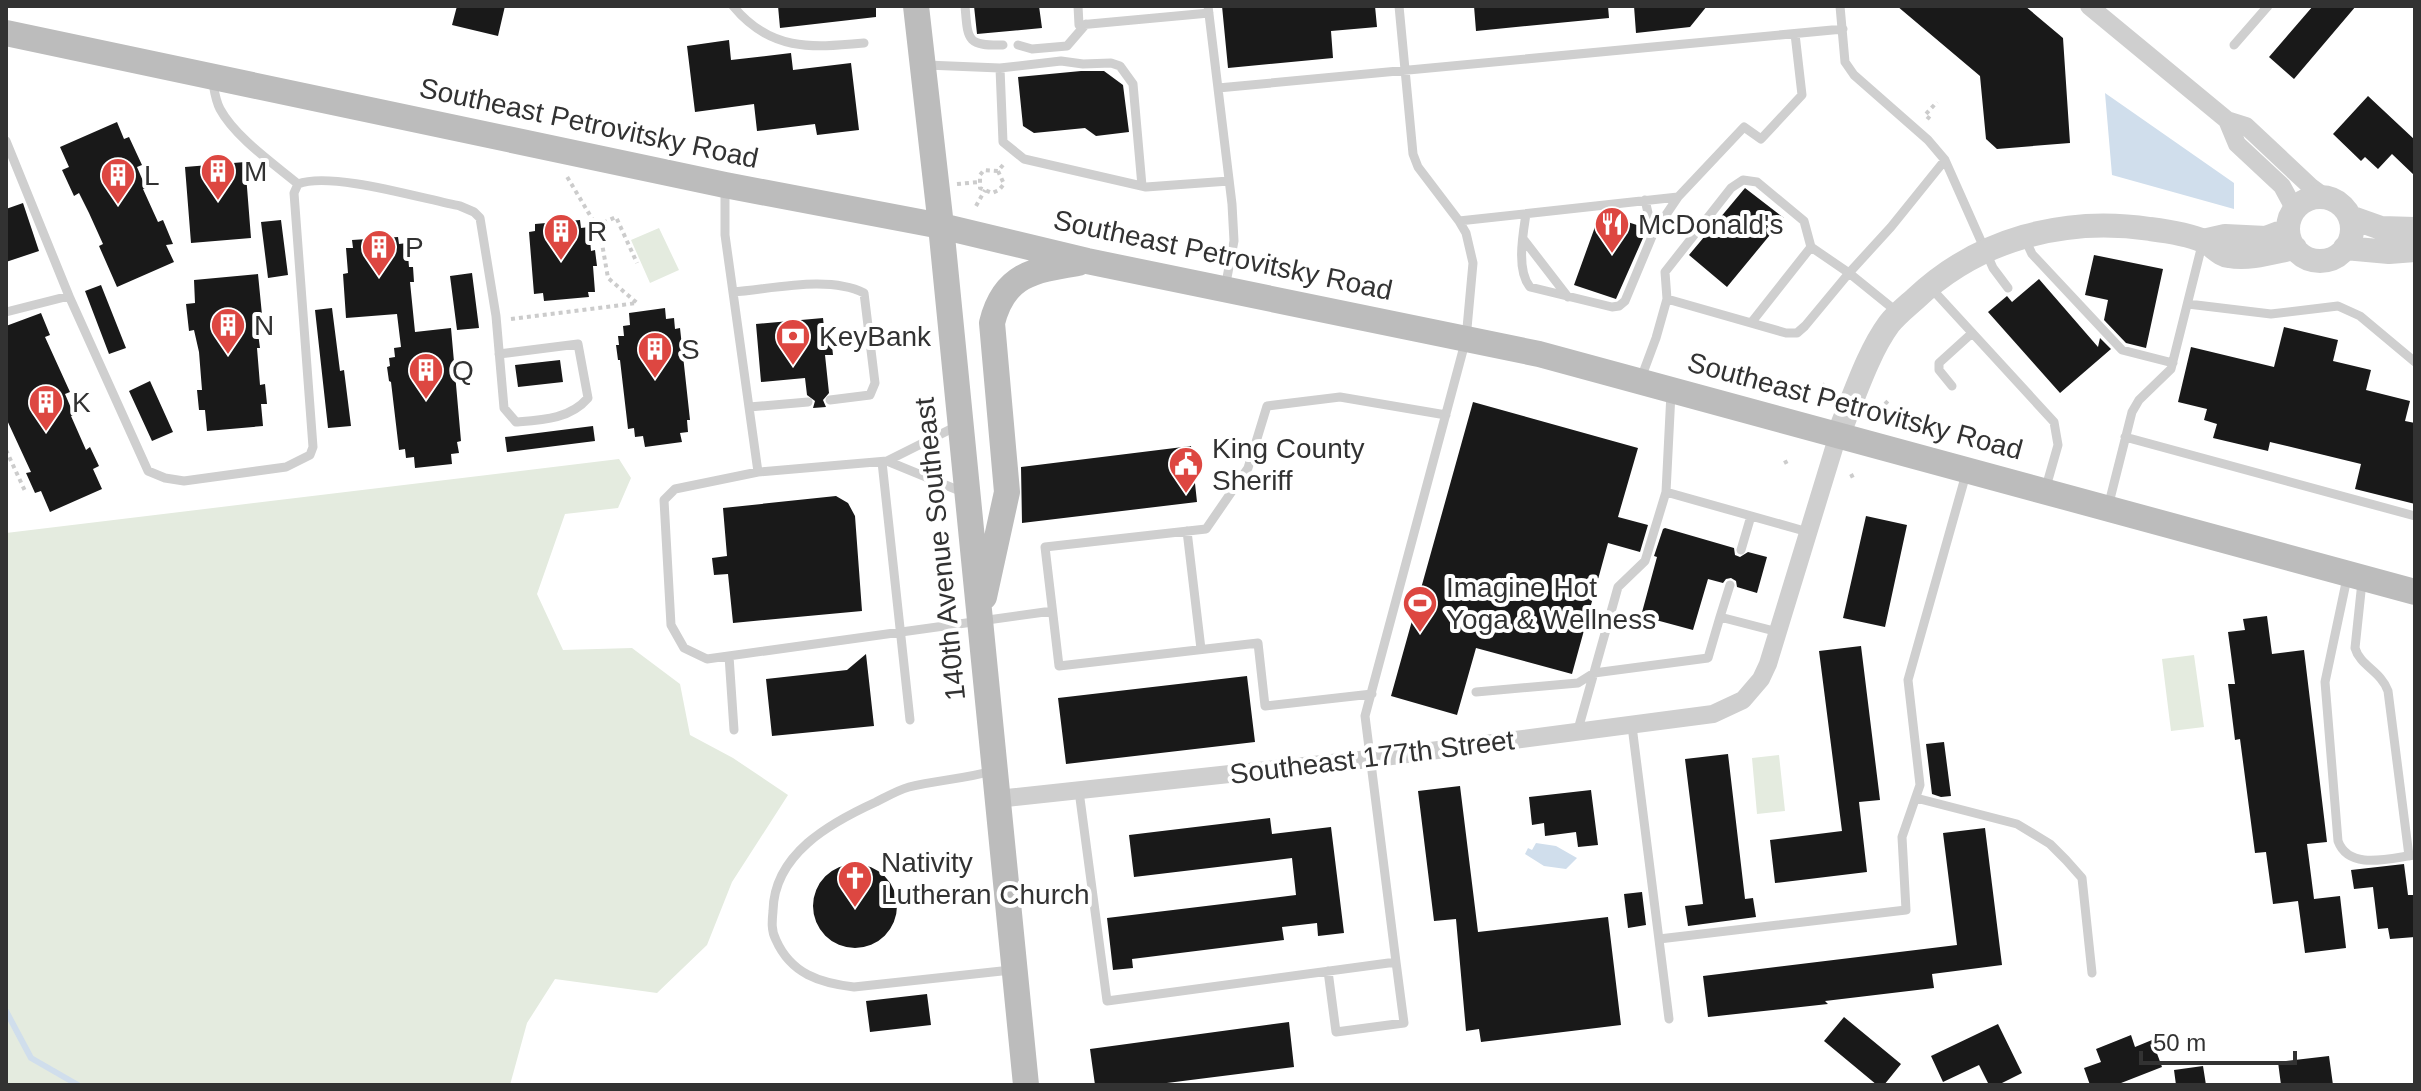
<svg xmlns="http://www.w3.org/2000/svg" width="2421" height="1091" viewBox="0 0 2421 1091" font-family="Arial,sans-serif">
	<style>
		.green { fill: #e4ebdf }
		.water { fill: #d0deec }
		.lines { fill: none; stroke-linecap: round; stroke-linejoin: round }
		.stream { stroke: #d0deec; stroke-width: 6 }
		.building { fill: #191919 }
		.path { stroke: #ccc; stroke-width: 4; stroke-dasharray: 4 4; stroke-linecap: butt }
		.service { stroke: #cfcfcf; stroke-width: 9 }
		.minor { stroke: #cfcfcf; stroke-width: 18 }
		.tertiary { stroke: #cfcfcf; stroke-width: 24 }
		.secondary { stroke: #bcbcbc; stroke-width: 26 }
		.labels { text-anchor: middle; dominant-baseline: central; stroke-width: 8; stroke-linejoin: round; paint-order: stroke }
		.street-label { font-size: 28px; fill: #323232; stroke: #fff }
		.poi-label { font-size: 28px; fill: #323232; stroke: #fff; text-anchor: start }
	</style>
	<rect width="100%" height="100%" fill="#fff"/>
	<!-- green -->
	<path class="green" d="M659,228l20,42 -29,13 -19,-43z
		M619,459l12,19 -13,30 -53,6 -28,80 26,56 69,-2 48,36 10,51 43,23 55,37 -56,87 -25,63 -50,48 -102,-14 -28,44 -17,62h-504v-552z
		M2194,655l10,72 -33,4 -9,-72z
		M1779,755l6,56 -28,3 -5,-56z"/>
	<!-- water -->
	<path class="water" d="M2105,93l129,90v26l-122,-34z
		M1536,843l20,3 21,12 -11,11 -22,-3 -19,-12 3,-6 4,2z"/>
	<g class="lines">
		<!-- stream -->
		<path class="stream" d="M6,1011l25,47 47,27"/>
	</g>
	<!-- building -->
	<path class="building" d="M457,6h48l-7,30 -46,-11z
		M778,6h98v11l-96,11z
		M974,6h65l3,22 -65,6z
		M1222,6h153l2,21 -46,4 2,27 -105,10z
		M1474,6h134l1,12 -133,13z
		M1634,6h73l-17,21 -54,6z
		M1897,6h128l38,32 7,105 -73,6 -11,-10 -6,-63z
		M2313,6h43l-62,73 -25,-22z
		M729,40l2,20 60,-7 2,17 58,-7 8,67 -42,5 -2,-11 -58,7 -3,-27 -59,8 -8,-66z
		M1081,71h23l19,14 6,47 -33,4 -11,-8 -51,5 -11,-7 -5,-49z
		M2368,96l47,44v36l-23,-22 -14,15 -13,-12 -4,4 -28,-27z
		M117,122l7,17 5,-2 13,28 -5,2 9,21 -3,1 15,33 5,-2 10,24 -7,1 8,17 -57,25 -18,-41 4,-2 -14,-31 -10,-20 -5,3 -12,-26 7,-3 -9,-20z
		M245,162l6,76 -60,5 -6,-76z
		M1745,188l39,30 -57,69 -38,-32z
		M23,203l16,48 -33,11v-53z
		M1600,213l43,14 -4,9 4,2 -27,61 -42,-14z
		M281,220l7,55 -20,3 -7,-56z
		M580,220l1,8 8,-1 2,24 4,-1 2,16h-4l2,26h-7l1,5 -45,4 -1,-8 -9,1 -5,-62 6,-1v-7z
		M398,237l1,7 8,-1 2,24h4l1,15h-4l5,50 36,-4 10,113 -4,1 2,11 -8,1 1,10 -37,4 -1,-11 -8,1 -1,-9 -6,1 -8,-68 -2,-1 -2,-14 3,-1 -1,-8 6,-1 -1,-9 7,-1 -4,-33 -51,4 -3,-44 5,-1 -2,-25h7l-1,-8z
		M2094,255l69,14 -17,79 -20,-5 -22,-23 4,-20 -23,-5z
		M472,273l7,55 -22,2 -7,-54z
		M258,274l5,51 -6,1 3,22h-3l3,37 5,-1 2,20h-6l2,22 -56,5 -2,-21h-6l-2,-20h5l-3,-38 -5,-22 -5,1 -3,-27 9,-1 -1,-23z
		M2039,279l59,68 2,-9 11,11 -51,44 -72,-81 19,-16 5,6z
		M101,285l25,63 -17,6 -24,-63z
		M332,308l8,63 4,-1 7,56 -23,2 -13,-118z
		M665,308l1,11 8,-1 1,11 5,-1 10,92h-3l1,12 -8,1 2,9 -37,5 -2,-11 -8,1 -1,-9 -6,1 -8,-69h-2l-2,-15h3l-1,-9h6l-1,-10 7,-1 -1,-12z
		M41,313l9,22 -5,2 25,55 -5,2 9,21 -3,1 15,34 4,-3 9,19 -6,3 9,20 -52,23 -9,-21 -6,2 -9,-20 5,-1 -25,-54v-92z
		M823,318l2,18h6l2,19h-8l4,38 -6,7 3,7 -13,1 2,-7 -8,-6 -2,-17 -44,4 -5,-58z
		M2284,327l54,13 -5,21 38,9 -5,20 44,11 -5,20 10,2v81l-60,-15 6,-25 -91,-22 -2,9 -55,-13 4,-14 -13,-4 3,-11 -29,-7 13,-55 83,20z
		M560,360l3,22 -45,5 -3,-22z
		M150,381l23,51 -21,9 -23,-50z
		M1473,402l165,46 -20,69 30,8 -8,27 -32,-9 -36,131 -96,-26 -19,67 -66,-19z
		M593,426l2,15 -88,11 -2,-15z
		M1191,446l6,56 -175,21 -1,-56z
		M836,496l12,7 7,13 7,95 -129,12 -5,-49 -14,1 -2,-17 15,-2 -4,-48z
		M1866,516l41,9 -22,102 -42,-9z
		M1665,528l69,20 1,7 5,2 8,-5 19,5 -10,36 -20,-6 -1,-6 -5,-3 -5,1 -3,4 -15,-4 -15,51 -52,-14 16,-59 -3,-1 9,-27z
		M2267,616l5,38 32,-4 23,192 -20,2 7,55 26,-3 6,52 -41,5 -7,-52 -25,3 -7,-52 -11,1 -15,-114 -5,1 -7,-56h7l-7,-52 17,-2 -2,-11z
		M1861,646l19,154 -21,2 8,70 -92,11 -5,-43 72,-9 -23,-180z
		M866,654l8,72 -102,10 -6,-57 81,-9z
		M1247,676l8,66 -189,22 -8,-66z
		M1944,742l7,54 -10,1 -9,-3 -6,-50z
		M1728,754l17,145 8,-1 3,19 -68,9 -3,-20 18,-2 -18,-145z
		M1460,786l18,146 130,-15 13,108 -140,17 -2,-13 -13,2 -10,-112 -22,2 -16,-130z
		M1591,790l7,55 -20,2 -2,-15 -31,4 -1,-13 -12,2 -3,-28z
		M1270,818l2,16 59,-7 13,106 -26,3 -1,-13 -35,4 2,13 -152,19 1,9 -20,2 -6,-52 189,-23 -4,-37 -158,19 -5,-42z
		M1985,828l17,137 -70,9 2,14 -109,13 3,3 -120,13 -5,-41 254,-31 -14,-112z
		M813 906a42 42 0 1 1 84 0a42 42 0 1 1-84 0Z
		M2404,864l4,31h7v42l-25,2 -2,-11 -10,1 -5,-42 -19,2 -3,-19z
		M1642,892l4,33 -18,3 -4,-34z
		M927,994l4,31 -61,7 -4,-31z
		M1844,1017l57,47 -17,21h-7l-53,-44z
		M1289,1022l5,45 -143,18h-56l-5,-36z
		M1998,1024l24,49 -24,12h-9l-10,-20 -36,17 -12,-26z
		M2131,1035l4,12 17,-7 10,27 -46,18h-26l-6,-17 17,-6 -5,-13z
		M2329,1056l4,29h-52l-3,-23z
		M2203,1066l3,19h-30l-2,-15z"/>
	<g class="lines">
		<!-- path -->
		<path class="path" d="M1930,119l-5,-4 12,-13
			M998,171l6,13 -5,6 -7,3 -12,-5v-13l4,-5 14,1 5,-6
			M957,184l22,-2
			M976,206l9,-16
			M596,226l20,-9 21,46
			M511,319l126,-16 -29,-25 -8,-46 -34,-57
			M1822,384l3,3
			M1807,389v5
			M1885,404l3,-3
			M6,450l19,41
			M1784,463l6,-3
			M1851,474l3,6"/>
		<!-- service -->
		<path class="service" d="M733,6c37,45 77,42 131,37
			M965,6c3,34 1,40 38,39
			M1078,6l1,19 130,-12
			M1208,6l24,198 2,37 -9,47
			M1840,6l5,56 9,13 74,65 17,20 48,108 15,20
			M1018,45l14,4 35,-3 19,-22
			M2234,45l34,-39
			M926,65l74,3 61,-7 22,3 28,-1 9,3 13,18 9,102
			M1000,68l3,74 21,17 122,28 83,-6
			M212,78c2,10 3,22 8,31 15,28 54,55 78,75
			M1218,88l625,-59
			M6,141l63,155
			M725,188v47l33,237
			M1645,200l8,34
			M1526,214c-3,20 -10,56 4,73l82,20 7,-1 6,-5 28,-67 25,-37
			M1459,221l219,-24 66,-70 17,12 41,-44 -7,-61
			M2025,239l7,15 90,96 51,13
			M1524,240l44,57
			M1931,288l123,134 4,23 -12,42
			M733,292c39,-3 96,-17 131,1l11,90 -5,12 -40,5
			M1667,299l-2,-27 66,-84 12,-8 14,2 47,39 7,26
			M2188,304l83,10 67,-8 22,10 55,46
			M1896,311l-47,-38 42,-46 54,-67
			M6,312l63,-16 79,175 17,7 19,3 102,-14 24,-12 3,-8 -19,-254 4,-9c33,-13 125,15 162,22l14,6 6,6 16,98 8,92 12,14c27,-2 54,-3 72,-24l-10,-54 -79,10
			M1640,381l16,-43 11,-39 119,34h11l8,-7 44,-53 -38,-26 -60,76
			M1952,386l-13,-16v-7l32,-29
			M749,407l59,-5
			M957,426l-70,35 -129,11 -83,17 -11,11 7,125 13,23 23,11 345,-48
			M2125,437l290,79
			M887,461l78,32
			M882,462l28,258
			M1666,492l142,40
			M2108,507l24,-95 7,-12 32,-31 32,-128
			M1187,531l14,118
			M1741,550l10,-34
			M2347,578l-22,104 13,159c11,30 52,17 77,14
			M2362,582l-7,66c5,18 26,23 33,43l21,165
			M1720,617l10,-32
			M729,656l5,74
			M1476,692l102,-9 16,-10 114,-15 12,-41 58,15
			M1372,694l-107,12 -7,-63 -199,23 -14,-119 161,-18 42,-61 19,-62 73,-9 106,18
			M1632,726l37,293
			M1577,733l41,-146 27,-26 21,-69 5,-99
			M992,771c-27,8 -56,9 -83,16 -11,3 -23,10 -33,15 -46,21 -102,52 -103,109 -1,10 -2,20 3,29 15,34 44,43 78,47l157,-17
			M1079,791l28,210 289,-39 -31,-246 101,-377 7,-76 -7,-30 -7,-12 -41,-54 -5,-13 -14,-148
			M1916,798l101,26 33,20 16,16 16,18 10,95
			M1659,939l247,-29 -4,-73 18,-52 -12,-105 58,-206
			M1328,971l8,61 68,-9 -8,-61"/>
		<!-- minor -->
		<path class="minor" d="M2089,6l138,114 19,6 65,61 15,11
			M2227,120l10,24 45,42 13,24
			M997,799l372,-40 344,-45 30,-14 18,-21 7,-15 70,-229"/>
		<!-- tertiary -->
		<path class="tertiary" d="M2288 229a32 32 0 1 1 64 0a32 32 0 1 1-64 0Z
			M2350,217l31,11 34,1
			M2203,241l22,-5 41,2 13,-5
			M2345,248l44,4 26,-2
			M1838,435c15,-35 29,-81 51,-111 7,-9 17,-17 26,-25 63,-60 150,-83 235,-70 16,2 38,5 53,12 10,4 16,14 26,15 21,4 45,-4 66,-8"/>
		<!-- secondary -->
		<path class="secondary" d="M916,6l25,220 85,859
			M6,33l719,152 216,41 146,35 452,93 876,238
			M984,597l23,-105 -15,-169c12,-49 42,-53 86,-60"/>
	</g>
	<!-- icons -->
	<defs>
		<g id="building-pin" transform="scale(1.8)"><path d="M0 17L-7.5 6A9.5 9.5 0 1 1 7.5 6Z" fill="#dd4741" stroke="#fff"/><path d="M-4-6H4V6H1V3H-1V6H-4ZM-2.5-4.3h1.7v1.8h-1.7ZM.8-4.3h1.7v1.8H.8ZM-2.5-1h1.7V.8h-1.7ZM.8-1h1.7V.8H.8Z" fill="#fff"/></g>
		<g id="restaurant-pin" transform="scale(1.8)"><path d="M0 17L-7.5 6A9.5 9.5 0 1 1 7.5 6Z" fill="#dd4741" stroke="#fff"/><path d="M-5-6h1v4h1v-4h1v4h1v-4h1v5L-1.5 .5V6h-2V.5L-5-1ZM5-6V6H3V1.5H1.5Q1.5-4 5-6Z" fill="#fff"/></g>
		<g id="bank-pin" transform="scale(1.8)"><path d="M0 17L-7.5 6A9.5 9.5 0 1 1 7.5 6Z" fill="#dd4741" stroke="#fff"/><path d="M-6-4H6V4H-6ZM0-2.3a2.3 2.3 0 1 0 0 4.6a2.3 2.3 0 1 0 0-4.6Z" fill="#fff"/></g>
		<g id="civic-pin" transform="scale(1.8)"><path d="M0 17L-7.5 6A9.5 9.5 0 1 1 7.5 6Z" fill="#dd4741" stroke="#fff"/><path d="M-.6-6.5H3V-4.5H.6V-3L4-1V1h2V6H-6V1h2V-1L-.6-3ZM-1.2 2.5V6h2.4V2.5Z" fill="#fff"/></g>
		<g id="stadium-pin" transform="scale(1.8)"><path d="M0 17L-7.5 6A9.5 9.5 0 1 1 7.5 6Z" fill="#dd4741" stroke="#fff"/><path d="M0-5a6.5 5 0 1 0 0 10a6.5 5 0 1 0 0-10ZM-3.5-1.8h7v3.6h-7Z" fill="#fff"/></g>
		<g id="church-pin" transform="scale(1.8)"><path d="M0 17L-7.5 6A9.5 9.5 0 1 1 7.5 6Z" fill="#dd4741" stroke="#fff"/><path d="M-1.2-6h2.4v3.5h3.3v2.4h-3.3V6h-2.4V-.1h-3.3v-2.4h3.3Z" fill="#fff"/></g>
	</defs>
	<g fill-rule="evenodd">
		<use href="#building-pin" x="218" y="171"/>
		<use href="#building-pin" x="118" y="175"/>
		<use href="#restaurant-pin" x="1612" y="224"/>
		<use href="#building-pin" x="561" y="231"/>
		<use href="#building-pin" x="379" y="247"/>
		<use href="#building-pin" x="228" y="325"/>
		<use href="#bank-pin" x="793" y="336"/>
		<use href="#building-pin" x="655" y="349"/>
		<use href="#building-pin" x="426" y="370"/>
		<use href="#building-pin" x="46" y="402"/>
		<use href="#civic-pin" x="1186" y="464"/>
		<use href="#stadium-pin" x="1420" y="603"/>
		<use href="#church-pin" x="855" y="878"/>
	</g>
	<g class="labels">
		<!-- street labels -->
		<g class="street-label">
			<text transform="translate(589 123) rotate(12)">Southeast Petrovitsky Road</text>
			<text transform="translate(1223 255) rotate(12)">Southeast Petrovitsky Road</text>
			<text transform="translate(1855 406) rotate(15)">Southeast Petrovitsky Road</text>
			<text transform="translate(940 549) rotate(-96)">140th Avenue Southeast</text>
			<text transform="translate(1372 757) rotate(-7)">Southeast 177th Street</text>
		</g>
		<!-- poi labels -->
		<g class="poi-label">
			<text x="244" y="171">M</text>
			<text x="144" y="175">L</text>
			<text x="1638" y="224">McDonald's</text>
			<text x="587" y="231">R</text>
			<text x="405" y="247">P</text>
			<text x="254" y="325">N</text>
			<text x="819" y="336">KeyBank</text>
			<text x="681" y="349">S</text>
			<text x="452" y="370">Q</text>
			<text x="72" y="402">K</text>
			<text x="1212" y="448">King County<tspan x="1212" dy="32">Sheriff</tspan></text>
			<text x="1446" y="587">Imagine Hot<tspan x="1446" dy="32">Yoga &amp; Wellness</tspan></text>
			<text x="881" y="862">Nativity<tspan x="881" dy="32">Lutheran Church</tspan></text>
		</g>
	</g>
	<!-- border -->
	<rect width="2421" height="1091" fill="none" stroke="#323232" stroke-width="16"/>
	<!-- scale -->
	<path d="M2141 1051v12h154v-12" fill="none" stroke="#323232" stroke-width="4"/>
	<text x="2153" y="1051" font-size="24" fill="#323232" stroke="#ffffff" stroke-width="6" paint-order="stroke">50 m</text>
</svg>
